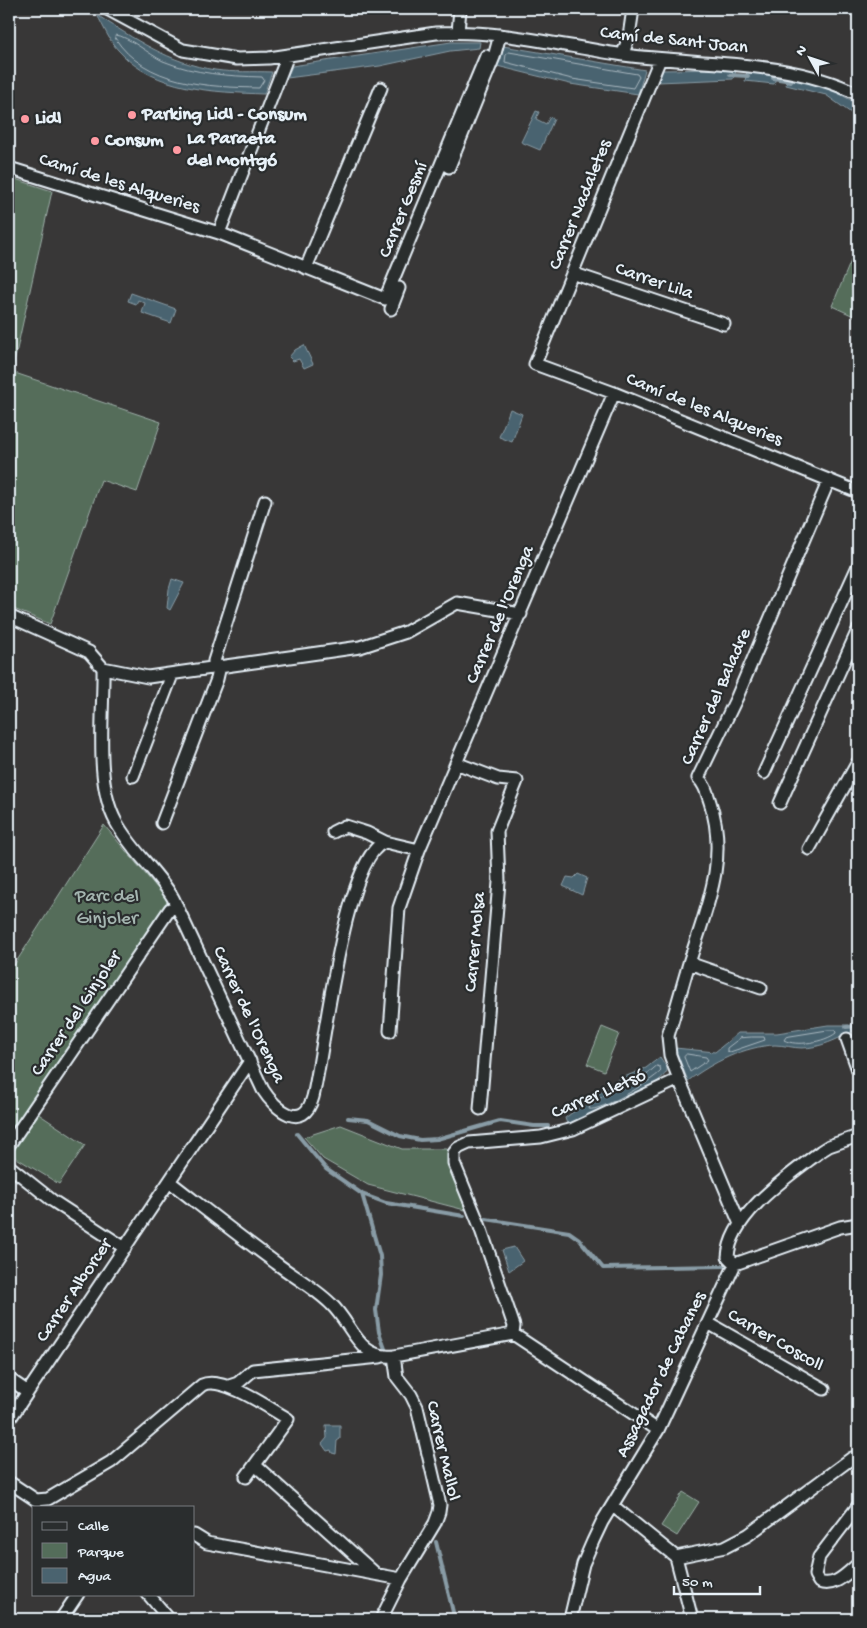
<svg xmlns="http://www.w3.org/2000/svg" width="867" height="1628" viewBox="0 0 867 1628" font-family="'Gochi Hand',sans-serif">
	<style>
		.green { fill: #546d5a; stroke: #9eafa9 }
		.water { fill: #4a636f; stroke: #899ca6 }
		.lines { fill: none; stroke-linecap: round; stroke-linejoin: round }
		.shore { stroke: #a9b8c1; stroke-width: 1 }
		.stream { stroke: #899ca6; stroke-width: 4 }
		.minor-casing { stroke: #e8f1f8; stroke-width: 15 }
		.minor { stroke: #2a2d2e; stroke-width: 11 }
		.poi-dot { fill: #ff9aa2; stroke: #2a2d2e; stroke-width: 2 }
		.labels { text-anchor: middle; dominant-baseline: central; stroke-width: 4.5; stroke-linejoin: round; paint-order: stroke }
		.street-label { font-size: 19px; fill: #e8f1f8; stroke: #2a2d2e }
		.poi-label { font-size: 19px; font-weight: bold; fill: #e8f1f8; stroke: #2a2d2e; text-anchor: start }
		.park-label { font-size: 19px; fill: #a5b6b1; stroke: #2a2d2e }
	</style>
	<rect width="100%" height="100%" fill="#383737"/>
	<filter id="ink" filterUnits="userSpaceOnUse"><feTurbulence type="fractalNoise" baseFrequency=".02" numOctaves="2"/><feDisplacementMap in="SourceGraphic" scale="10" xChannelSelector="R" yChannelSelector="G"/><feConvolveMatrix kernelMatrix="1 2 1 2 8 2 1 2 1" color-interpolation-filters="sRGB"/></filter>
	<g filter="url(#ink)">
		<!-- green -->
		<path class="green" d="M9,177l43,14 -40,181 149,50 -24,70 -36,-12 -51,144 -41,-17z
			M858,244v74l-26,-12z
			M104,825l65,77 -160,232v-161z
			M602,1027l17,7 -15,37 -17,-7z
			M37,1113l48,32 -26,39 -49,-30z
			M341,1125l61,24h45l18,61 -97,-25 -45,-26 -19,-22z
			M683,1492l16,10 -22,34 -16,-10z"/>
		<!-- water -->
		<path class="water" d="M97,15c37,24 73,48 118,55 19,3 38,1 57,2l-8,22c-49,-2 -110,-3 -145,-43 -10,-10 -15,-24 -22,-36z
			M451,42h29l-1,6 -29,3 -70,15 -93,12 5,-12z
			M503,46l142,24 -7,24 -68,-10 -73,-18z
			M723,69l13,2 -3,8 -75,3 5,-12z
			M747,71l30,3 -3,10 -29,-3z
			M788,77c26,7 48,12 70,28v10l-7,-2 -25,-18 -40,-10z
			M536,111l3,1 -3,7 10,5 4,-7 4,2 -14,31 -19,-8z
			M131,293l45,16 -5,14 -29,-10 3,-10 -7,-3 -2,4 -8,-3z
			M304,345l9,19 -9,4 -5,-9 -6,2 -4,-4 6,-7z
			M510,409l12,5 -10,28 -13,-5z
			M172,579l12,4 -14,27 -3,-2 2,-19z
			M578,874l9,4 -5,17 -19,-9 4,-9 7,1z
			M828,1025h21l4,6c-15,8 -33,17 -51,17 -9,0 -18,-3 -27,-3 -30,1 -64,18 -87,36l-13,-33 40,4 23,-19h39z
			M660,1057l7,11v3c-9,19 -79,46 -100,53l-2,-6 52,-38 29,-12z
			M514,1247l9,14 -14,10 -7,-21z
			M326,1425h14v14l-3,2 -1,13 -4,-1 -1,-3 -4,1 -5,-7 5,-6z"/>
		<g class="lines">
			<!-- shore -->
			<path class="shore" d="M116,35c12,1 34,20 47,26 32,13 65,15 99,16l2,3 -5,8c-50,-1 -114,-3 -144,-50z
				M509,52l128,22 2,3 -6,11 -61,-9 -67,-17 1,-8z
				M828,1030h7l1,3c-11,9 -40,14 -52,7l2,-3z
				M752,1037h12l1,3 -35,12 -3,-1v-3l13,-10z
				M687,1054l19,3 2,3 -18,12 -6,-15z
				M657,1066l3,1 1,4c-9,10 -61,41 -72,38l1,-3 29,-22 29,-11z"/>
			<!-- stream -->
			<path class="stream" d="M730,75l18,1
				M773,78l18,3
				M846,1027l12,-1
				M348,1118l20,2 32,16 20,4 17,-1 63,-18 34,5h14
				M297,1134l29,35 36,25 18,62 1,19 -5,35 3,22 6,17
				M362,1194l24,9 78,13
				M486,1219l83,13 10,7 24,29 122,-2
				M436,1542l17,70v7"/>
			<!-- minor casing -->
			<g class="minor-casing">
				<path id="minor" d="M107,9l76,41 54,9 32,-1 167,-25c63,-4 126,13 188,22 78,10 162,4 234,39
					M458,32l2,-23
					M623,54l6,-18 4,-27
					M660,59l-125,305 79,29 244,99
					M449,167l45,-110 6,-22
					M9,168l210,65 166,66 101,-243
					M219,233l69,-178
					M306,268l75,-180
					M572,273l152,51
					M391,309l8,-21
					M9,616l80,36 14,16 45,9 212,-30 46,-15 51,-29 64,11
					M214,667v-6l51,-160
					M103,668c1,45 -9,114 13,154 15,28 41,49 57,76l90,192c12,19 40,43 50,7 11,-44 31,-241 72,-255l34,8 195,-457
					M456,763l42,16 19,2 -20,50 2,51 -19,227
					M764,773l94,-207
					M133,776l39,-101
					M780,803l78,-173
					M162,823l55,-144 3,-13
					M333,832l12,-6 22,7 18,9
					M809,849l49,-87
					M689,963c17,-54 40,-104 21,-161 -3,-9 -5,-18 -12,-24l39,-81 92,-217
					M390,1031l9,-123 20,-58
					M847,1039l11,31
					M9,1145l161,-236 7,-3
					M9,1166l44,35 72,47
					M170,1182c35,27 70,55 106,81 18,14 39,25 55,41 22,21 27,56 63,52l119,-22 1,-8 -35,-102 -25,-61v-10l4,-5 11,-5 72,-6 32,-8 106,-50
					M740,1224l-61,-145 -9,-24 -2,-19 21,-73 72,25
					M735,1264l-7,-7c2,-43 62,-82 93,-106l8,-5 29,-10
					M708,1323l116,66
					M513,1334l145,96
					M9,1379l19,13
					M229,1386l9,-3 15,-13 127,-13
					M9,1420l241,-359
					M255,1465l121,109
					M9,1482l27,18 12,-1 63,-37 91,-77c20,-10 67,23 86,34l-42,58
					M613,1506l63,51 16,62
					M858,1506l-39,51 -4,18 4,7c16,6 28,-9 39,-18
					M194,1535l13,8 194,36
					M676,1557l49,-10 23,-12 104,-77 6,-2
					M148,1594l21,25
					M61,1619l17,-25
					M381,1619l20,-40 34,-56 4,-11 1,-7 -23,-98 -6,-12 -14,-18 -3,-21
					M570,1619l13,-55 10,-23 9,-19 56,-92 77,-166 105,-37 18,-3"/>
			</g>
			<!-- minor -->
			<use href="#minor" class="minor"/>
		</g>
	</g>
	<!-- markers -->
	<g class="poi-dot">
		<circle cx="132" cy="115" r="5"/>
		<circle cx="25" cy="119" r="5"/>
		<circle cx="95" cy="141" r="5"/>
		<circle cx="177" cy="150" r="5"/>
	</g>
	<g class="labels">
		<!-- street labels -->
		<g class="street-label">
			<text transform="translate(674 41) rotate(6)">Camí de Sant Joan</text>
			<text transform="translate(119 184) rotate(17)">Camí de les Alqueries</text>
			<text transform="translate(581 205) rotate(-68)">Carrer Nadaletes</text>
			<text transform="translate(404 210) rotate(-68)">Carrer Gesmí</text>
			<text transform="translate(654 282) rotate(19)">Carrer Lila</text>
			<text transform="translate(704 410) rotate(22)">Camí de les Alqueries</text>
			<text transform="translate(501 615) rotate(-67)">Carrer de l'Orenga</text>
			<text transform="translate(717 697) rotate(-66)">Carrer del Baladre</text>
			<text transform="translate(476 942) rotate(-85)">Carrer Molsa</text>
			<text transform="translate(77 1014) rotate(-56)">Carrer del Ginjoler</text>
			<text transform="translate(248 1015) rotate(65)">Carrer de l'Orenga</text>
			<text transform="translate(599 1095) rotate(-23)">Carrer Lletsó</text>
			<text transform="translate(75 1291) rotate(-56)">Carrer Alborcer</text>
			<text transform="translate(775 1341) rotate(30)">Carrer Coscoll</text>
			<text transform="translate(662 1375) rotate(-64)">Assagador de Cabanes</text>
			<text transform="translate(442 1451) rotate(77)">Carrer Mallol</text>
		</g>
		<!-- poi labels -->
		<g class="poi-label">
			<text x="142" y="115">Parking Lidl - Consum</text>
			<text x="35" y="119">Lidl</text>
			<text x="187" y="139">La Paraeta<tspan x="187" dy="22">del Montgó</tspan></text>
			<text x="105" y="141">Consum</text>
		</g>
		<!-- park labels -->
		<g class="park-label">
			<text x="107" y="897">Parc del<tspan x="107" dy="22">Ginjoler</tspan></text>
		</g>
	</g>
	<!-- margin -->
	<rect width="867" height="1628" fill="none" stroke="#2a2d2e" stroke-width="30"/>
	<rect x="15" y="15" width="837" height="1598" fill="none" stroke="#e8f1f8" stroke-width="2" filter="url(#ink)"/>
	<!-- legend -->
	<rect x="32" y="1506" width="162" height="90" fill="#2a2d2e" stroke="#767b7f"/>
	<rect x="42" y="1522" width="25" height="8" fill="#2a2d2e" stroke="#767b7f"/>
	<text x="78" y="1530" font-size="15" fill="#e8f1f8">Calle</text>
	<rect x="42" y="1543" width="25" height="15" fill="#546d5a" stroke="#767b7f"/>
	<text x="78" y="1556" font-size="15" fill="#e8f1f8">Parque</text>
	<rect x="42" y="1568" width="25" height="15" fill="#4a636f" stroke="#767b7f"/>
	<text x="78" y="1580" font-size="15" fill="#e8f1f8">Agua</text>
	<!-- north arrow -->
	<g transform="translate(810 58) rotate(310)" stroke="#2a2d2e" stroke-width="4" paint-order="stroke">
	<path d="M0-4L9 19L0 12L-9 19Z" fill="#e8f1f8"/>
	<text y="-8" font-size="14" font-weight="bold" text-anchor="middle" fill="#e8f1f8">N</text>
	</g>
	<!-- scale -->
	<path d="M674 1586v8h86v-8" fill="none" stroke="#e8f1f8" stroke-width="2.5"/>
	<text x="682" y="1586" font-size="15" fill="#e8f1f8" stroke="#2a2d2e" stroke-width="4" paint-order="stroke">50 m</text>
</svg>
